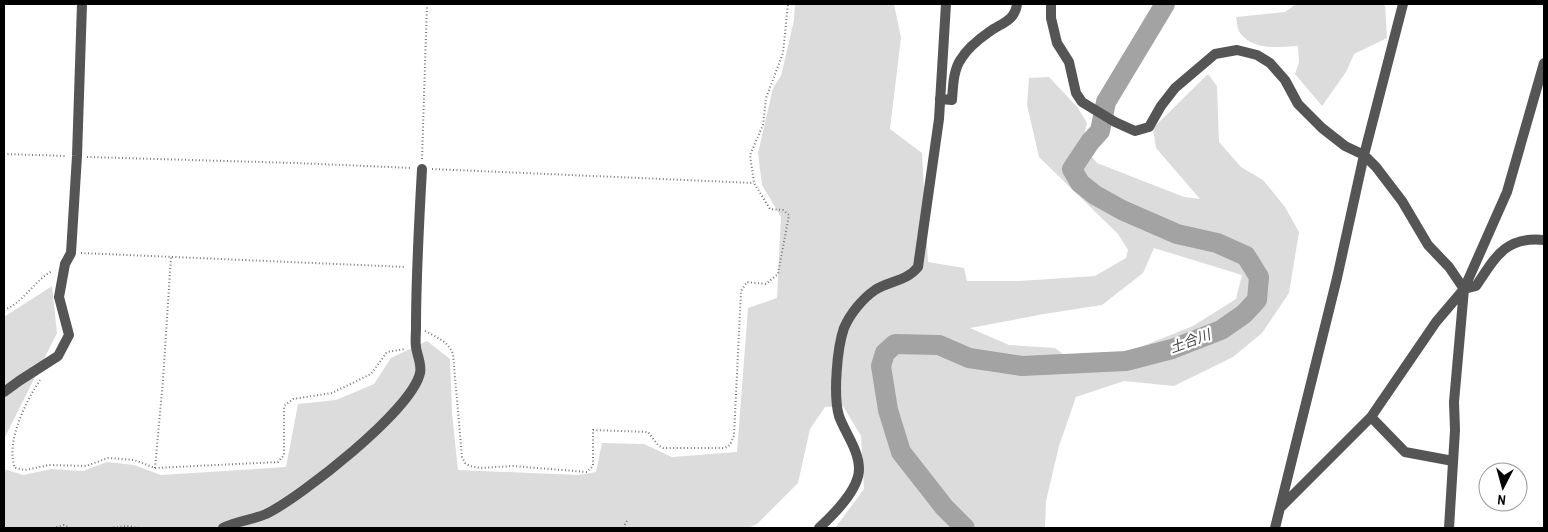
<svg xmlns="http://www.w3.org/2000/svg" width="1548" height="532" viewBox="0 0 1548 532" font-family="'Archivo Narrow','Noto Sans JP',sans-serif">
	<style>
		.green { fill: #dcdcdc; fill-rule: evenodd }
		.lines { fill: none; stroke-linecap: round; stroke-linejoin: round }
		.river { stroke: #a3a3a3; stroke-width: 20 }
		.path { stroke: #777; stroke-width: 2; stroke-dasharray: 1 2.5; stroke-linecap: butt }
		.minor { stroke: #555; stroke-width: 10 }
		.tertiary { stroke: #555; stroke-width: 10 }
		.labels { text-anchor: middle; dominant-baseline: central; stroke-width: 4.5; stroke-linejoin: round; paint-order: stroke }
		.water-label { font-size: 14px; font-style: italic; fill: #444; stroke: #fff }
	</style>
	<rect width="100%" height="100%" fill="#fff"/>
	<!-- green -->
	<path class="green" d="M795,4h99l7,34 -11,91 32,24 6,109 36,6 3,13h52l76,-5 31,-18 2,-8 -10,-16 -79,-77 -12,-52 2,-27 20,-1 29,31 9,15 -5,22 15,18 87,34 16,2 -44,-51 -3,-20 55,-54 9,12 2,56 22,25 22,13 22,27 14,25 -10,61 -27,40 -29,24 -59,29 -50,-5 -48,16 -17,49 -13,55 -1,27h-210l29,-39 -3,-53 -18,-30 -18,1 -15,22 -12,54 -41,41 -9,4h-744v-59l19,6 29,-6 31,2 24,-9 27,3 27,10 125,-8 12,-63 38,-4 38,-16 17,-26 36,-17 23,18 2,54 6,57 121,5 17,-3 6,-29 42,1 28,13 65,-5 11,-144 29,-10 4,-81 -19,-32 -4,-32 15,-65 8,-12 13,-56zM1154,248l88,27 -6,24 -43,27 -60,24 -40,6 -29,-1 -9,-7 -46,-3 -39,-17 74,-14 58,-9 41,-32z
		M1296,4h89l2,34 -33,16 -8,18 -24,34 -27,-32 4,-12 -1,-16c-20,1 -44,5 -58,-13 -3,-4 -3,-11 -4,-16l49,-5z
		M52,286l5,47 -53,106v-122z"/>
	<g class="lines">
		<!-- river -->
		<path class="river" d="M965,528l-21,-21 -43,-55 -13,-42 -7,-44 4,-13 10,-9 44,1 30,13 53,8 104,-5 46,-12 49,-19 23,-16 13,-14 2,-23 -13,-21 -29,-13 -40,-9 -55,-24 -27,-15 -15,-12 -8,-14 18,-27 10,-11 6,-29 59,-98"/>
		<!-- path -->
		<path class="path" d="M4,154l63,2
			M87,157l208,6 117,5
			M422,159l5,-155
			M432,169l322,14
			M81,253l325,14
			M4,310c19,-7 30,-29 48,-39
			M425,331c11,6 23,10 28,23l9,103 3,6 5,3 10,2 33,-2 74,6 6,-6v-36l55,2 10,13 5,3h62l5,-3 4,-9 7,-145 6,-9 19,2 12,-10 11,-59 -6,-5 -13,-1 -16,-26 -4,-28 13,-30 3,-27 17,-45 5,-49
			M40,380c-14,21 -35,63 -25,88l10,2 25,-5 36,1 22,-8 26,2 21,8 123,-6 6,-7v-49l9,-7 39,-6 39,-19 16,-22 19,-3
			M155,468l8,-88 8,-123
			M53,528l11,-3 6,3
			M110,528l17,-2 13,2
			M623,528l5,-9"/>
		<!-- minor -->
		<path class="minor" d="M1051,4v14l6,25 12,19 7,31 6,9 33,20 20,9 14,-4 12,-21 14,-18 40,-34 22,-4 20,5 13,8 15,17 13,24 24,24 23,18 19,9 12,12 26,34 26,44 21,22 15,22 -10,113 1,28 -6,98
			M940,99l12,1c1,-12 1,-30 9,-41 6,-10 18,-20 28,-27 12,-9 26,-11 28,-28
			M1464,289l12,-3c19,-28 29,-50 68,-46
			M4,392l15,-11 39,-25 11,-21 -10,-38 6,-33 6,-11 6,-97 5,-152
			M1371,417l34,35 48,9
			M1280,508l91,-91 65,-95 28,-33 43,-97 37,-129
			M223,528c13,-7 29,-8 43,-14 35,-17 146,-104 154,-141 2,-8 -3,-18 -4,-26 -1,-6 0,-13 0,-19 0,-53 3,-106 6,-159
			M1275,528l62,-250 27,-123 39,-151"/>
		<!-- tertiary -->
		<path class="tertiary" d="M819,528c14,-13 40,-38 40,-59 0,-19 -14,-36 -20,-53 -6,-20 -2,-68 5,-88 6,-14 18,-29 31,-38 14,-9 32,-9 43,-23l21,-148 7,-115"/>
	</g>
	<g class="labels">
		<!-- water labels -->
		<g class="water-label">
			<text transform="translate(1190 341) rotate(-20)">土合川</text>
		</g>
	</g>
	<!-- border -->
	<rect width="1548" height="532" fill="none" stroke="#000000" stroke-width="10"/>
	<!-- north arrow -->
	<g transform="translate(1503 487) rotate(186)"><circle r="24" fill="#ffffff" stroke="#999999"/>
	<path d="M0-4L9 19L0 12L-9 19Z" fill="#000000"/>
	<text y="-8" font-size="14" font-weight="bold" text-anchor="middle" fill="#000000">N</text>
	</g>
</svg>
